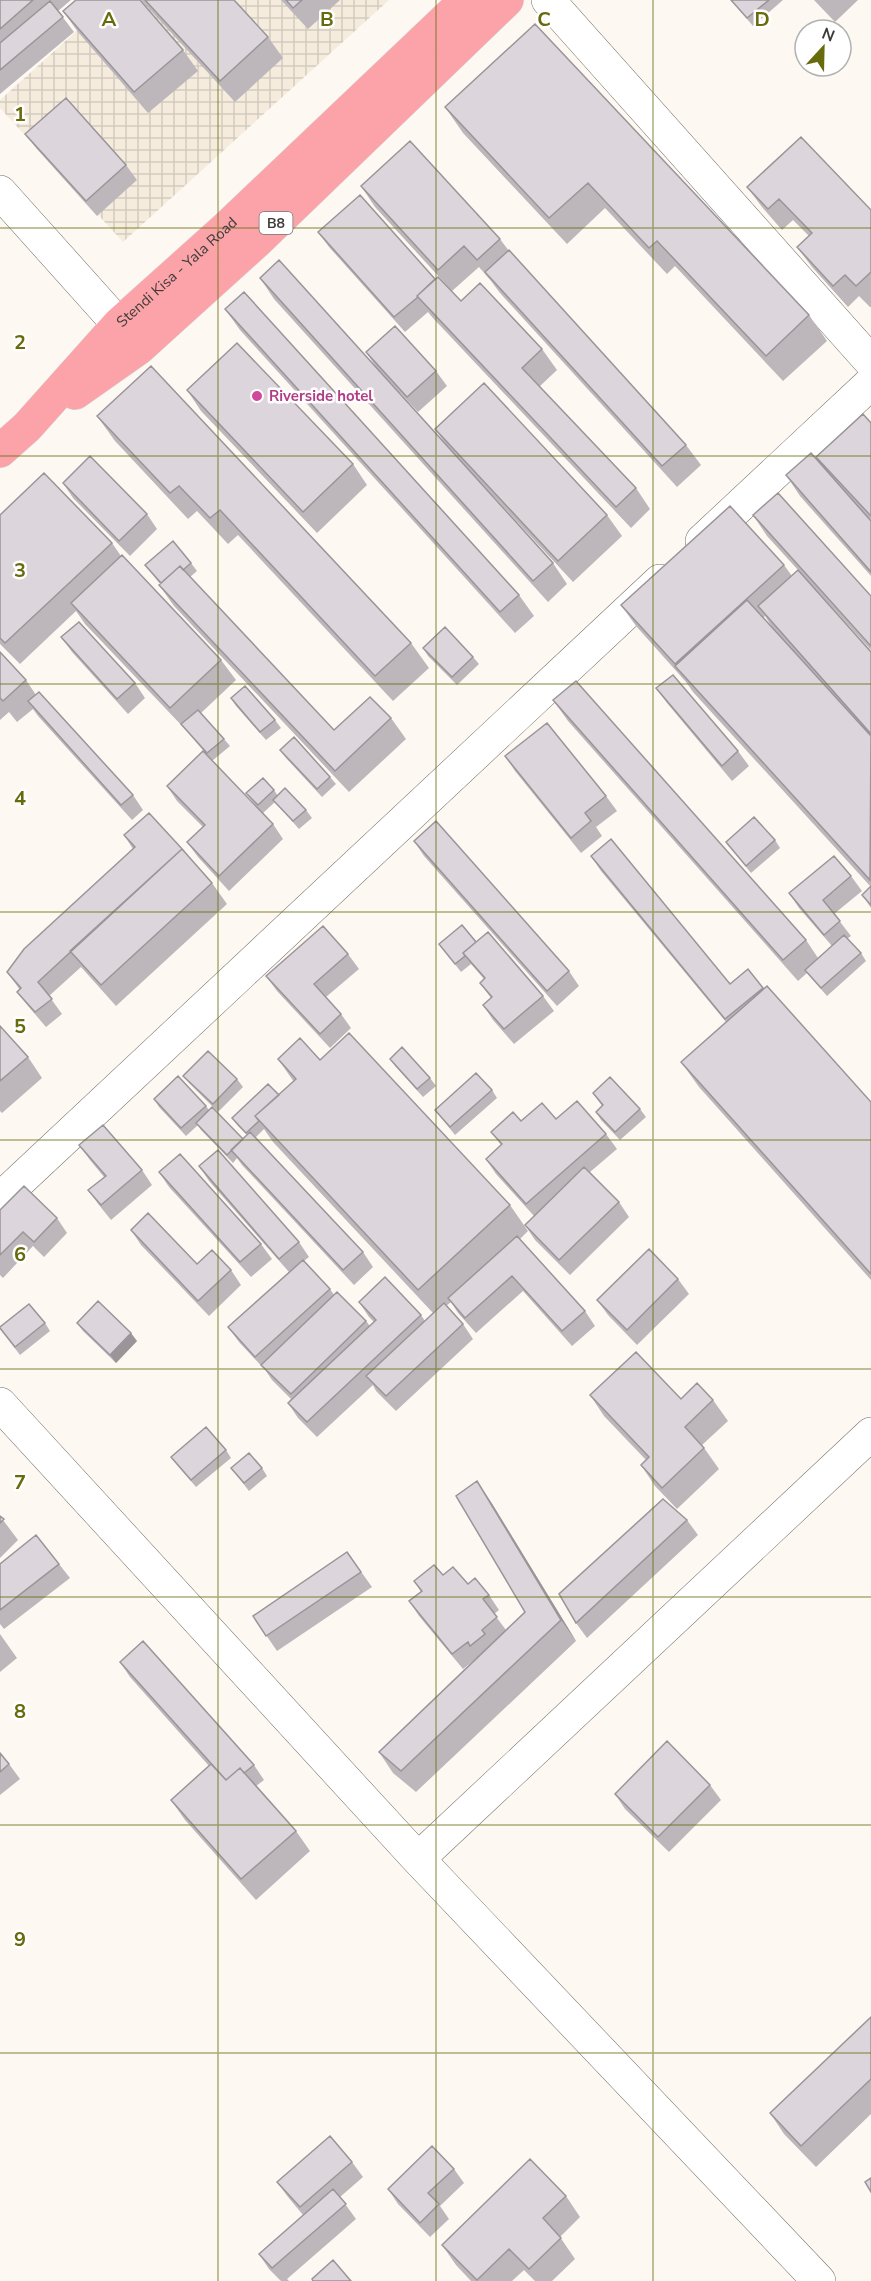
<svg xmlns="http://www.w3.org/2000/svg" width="871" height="2281" viewBox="0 0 871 2281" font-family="'Nunito Sans',sans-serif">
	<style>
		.industrial { fill: url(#industrial-grid) }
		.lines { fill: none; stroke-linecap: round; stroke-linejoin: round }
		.street-casing { stroke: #75716b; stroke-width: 34 }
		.highway-casing { stroke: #d8d8d7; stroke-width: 34 }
		.street { stroke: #fff; stroke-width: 33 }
		.highway { stroke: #fba3a8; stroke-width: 33 }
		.wall { fill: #bdb7bc; fill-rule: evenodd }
		.shaded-wall { fill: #9a9599 }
		.building { fill: #dcd5db; stroke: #9a9599; stroke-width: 1.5 }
		.grid { fill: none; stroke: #676b0c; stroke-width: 1.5; stroke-opacity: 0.55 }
		.hotel-dot { fill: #d1479c; stroke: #fff; stroke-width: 2 }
		.labels { text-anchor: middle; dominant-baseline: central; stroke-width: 5; stroke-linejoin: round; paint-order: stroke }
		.shield { fill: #fff; stroke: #777674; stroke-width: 1.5 }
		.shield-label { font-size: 14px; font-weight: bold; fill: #3d3c39 }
		.street-label { font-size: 15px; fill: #3d3c39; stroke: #fff }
		.hotel-label { font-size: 15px; font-weight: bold; fill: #b23c85; stroke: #fff; text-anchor: start }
		.grid-label { font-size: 20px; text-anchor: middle; font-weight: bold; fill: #676b0c; stroke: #fff; stroke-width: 5; stroke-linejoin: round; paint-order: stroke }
	</style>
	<defs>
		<pattern id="industrial-grid" width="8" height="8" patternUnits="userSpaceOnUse" patternTransform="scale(1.5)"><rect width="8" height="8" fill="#f5ecde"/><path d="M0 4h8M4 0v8" fill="none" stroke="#d3cbbf"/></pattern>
	</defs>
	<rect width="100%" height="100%" fill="#fdf9f2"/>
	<!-- industrial -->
	<path class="industrial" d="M111,0h278l-266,242 -123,-134v-8z"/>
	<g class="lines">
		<!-- street casing -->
		<g class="street-casing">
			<path id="street" d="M548,0l323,362
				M0,192l137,153
				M702,541l169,-158
				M0,1199l660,-618
				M0,1404l418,455 401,422
				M418,1859l453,-425"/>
		</g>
		<!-- highway casing -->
		<g class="highway-casing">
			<g id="highway">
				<path d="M75,393l64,-45 116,-105 252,-243"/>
				<path id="s1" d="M0,451l27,-24 92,-103 106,-95 241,-229"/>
			</g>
		</g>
		<!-- street -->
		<use href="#street" class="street"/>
		<!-- highway -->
		<use href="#highway" class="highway"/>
	</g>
	<!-- wall -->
	<path class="wall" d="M0,0h71l-13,11 16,21 -74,62z
		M141,0h93l34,37 15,21 -48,44z
		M281,0h59l-32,29z
		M731,0h52l-30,26z
		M814,0h44l-23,22z
		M63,11l120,39 15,21 -50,42 -70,-81z
		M535,24l274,291 18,26 -44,40 -108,-115 -8,8 -62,-66 -38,36 -104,-111 -18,-26z
		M25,134l101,31 11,15 -40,36 -61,-68z
		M361,186l139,53 9,12 177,194 15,20 -24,22 -177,-194 -9,-12 -12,-14 -27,24 -77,-84z
		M747,187l124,23v97h-1l-11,-11 -11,11 -36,-40 -15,-20 12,-11 -16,-16 -11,10 -20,-23z
		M318,232l117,47 26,22 81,48 15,21 -18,17 97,101 14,21 -19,19 -199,-211 -4,-5 -23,20 -76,-85z
		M260,278l189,171 -14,-20 172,86 15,21 -49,46 -116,-125 96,106 14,21 -19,18 -274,-303z
		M225,309l294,286 15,21 -19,17 -275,-303z
		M366,352l70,19 11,15 -29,26 -42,-45z
		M187,390l166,74 14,21 -50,48 -116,-122z
		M97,416l314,227 18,25 -36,33 -155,-166 -10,9 -31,-33 -9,8 -73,-78z
		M871,423v97l-18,-19 18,20v55l-71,-80 -14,-21 36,-9 -6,-9z
		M63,483l84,31 10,15 -27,27 -57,-58z
		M0,515l112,28 9,13 100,104 15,20 -35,33 23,26 6,7 -18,15 -27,-32 -100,-105 -9,-13 -56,53 -20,-20z
		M753,515l118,81v54l-104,-114z
		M191,563l6,8 -7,6 144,153 57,-12 15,21 -57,53 -175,-186 -15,-21 1,-1 -15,-19z
		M784,565l8,11 79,76v256l-9,-13 9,-8 -178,-195 -7,-10 -50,-56 -15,-21zM765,616l7,11 23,26 -32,-35z
		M61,637l74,46 10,15 -17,16 -56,-62z
		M423,648l50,9 6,7 -22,21 -29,-29z
		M0,652l26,28 10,15 97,100 10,15 -11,10 -94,-104 -5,-7 -16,13 -8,-10 -9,8z
		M656,688l82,63 11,15 -17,15 -65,-78z
		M231,698l44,22 6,8 -15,12 -30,-34z
		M553,700l253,240 12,18 14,-12 -33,-38 -10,-15 62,-17 11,15 -28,23 17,22 -4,3 14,14 5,8 -39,35 -20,-23 -9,8 -230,-260z
		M280,750l50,27 6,7 -14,13 -36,-39z
		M505,756l101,40 11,15 -21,16 6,9 -21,17 -66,-82z
		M167,786l106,38 10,15 -54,52 -31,-34 -11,-15 16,-15 -26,-26z
		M274,790l4,6 28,14 6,8 -13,11 -24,-27 -12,11 -11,-12 -6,-8z
		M124,835l60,16 28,32 15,21 -111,102 -35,-39 -32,29 13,18 -16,13 -18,-21 -11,-14 3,-2 -13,-18 126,-123z
		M775,840l5,8 -29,25 -25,-31z
		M414,841l155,130 10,15 -22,20 -133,-150z
		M591,856l139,128 34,5 107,113v178l-172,-193 -18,-25 45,-40 -125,-151z
		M476,942l67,54 11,15 -40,33 -21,-24 -10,-15 8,-7 -11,-15 4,-4 -13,-15 -10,8 -22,-28z
		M348,954l11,15 -33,28 15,17 10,14 -21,20 -53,-57 -11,-15z
		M0,1026l28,31 14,21 -40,35 -2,-2z
		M278,1059l42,1 190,145 18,26 -8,8 65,72 10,15 -23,20 -49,-55 -47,42 -18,-20 -7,-11 -5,4 17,18 10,15 -77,72 -20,-20 -3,-6 -56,52 -19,-19 -10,-15 3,-4 -19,-19 -6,-9 -27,-29 -11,-15 61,-55 -80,-91 -10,-15 100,76 10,15 -5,4 26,28 4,6 32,26 4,5 4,-4 -5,-5 -10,-15 62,13 4,6 8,-8 -160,-171 -9,-13 -8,8 107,115 10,15 -19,18 -112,-120 -5,-7 -4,5 -32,-33 -3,-5 -12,11 -27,-29 -5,-8 52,7 3,4 34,29 4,-4 -9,-9 -6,-8 47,-23 15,-13z
		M390,1059l40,19 6,8 -13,11 -28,-31z
		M183,1076l54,3 6,8 -25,25 -29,-29z
		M492,1090l5,8 -42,37 -20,-25z
		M593,1093l47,16 6,8 -26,23 -19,-20 -5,-8 6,-6z
		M556,1119l50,15 11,15 -27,23 29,30 10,15 -59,58 -35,-35 -10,-15 9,-9 -38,-42 -10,-15 15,-14 -10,-13 30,-11z
		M79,1145l63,25 10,15 -41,35 -12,-15 -11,-15 16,-13 -14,-17z
		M159,1172l102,72 11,15 -21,18 -82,-90z
		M0,1210l57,8 10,15 -23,24 -11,-11 -30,32 -3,-3z
		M131,1230l66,34 34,6 10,15 -32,31 -68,-71z
		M678,1279l11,15 -52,51 -29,-30 -11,-15z
		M45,1323l5,8 -30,24 -20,-26z
		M77,1323l60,18 -21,22 -33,-32z
		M590,1395l123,5 15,21 -26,24 17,24 -42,40 -22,-23 -14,-21 5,-5 -42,-44z
		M226,1450l5,8 -35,29 -19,-22 -6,-8z
		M231,1468h31l5,8 -18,15z
		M491,1502l85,139 -160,151 -23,-19 -14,-21 99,-95 -15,12 -44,-53 -10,-15 12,-9 -7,-11 29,-6 25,9 21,11 10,15 -5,4 12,16 19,-18z
		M0,1516l18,24 -18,18z
		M687,1520l11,15 -111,103 -11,-15z
		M347,1552l25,35 -95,64 -24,-35z
		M0,1564h59l11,14 -66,51 -4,-5z
		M0,1634l17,24 -17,14z
		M120,1662l134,103 10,15 -8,6 40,45 14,20 -54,49 -71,-80 -14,-20 38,-34 -79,-89z
		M0,1753l9,11 11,15 -20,16z
		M710,1785l11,15 -52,52 -44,-43 -10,-15z
		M871,2017v97l-55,53 -32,-33 -14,-21z
		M352,2162l11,15 -23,20 16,22 -69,60 2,2h-8l-12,-12 -10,-15 44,-39 -15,-18 -11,-15z
		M454,2169l10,14 -24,23 9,13 -19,18 -32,-33 -10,-15z
		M566,2196l14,21 -20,20 15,22 -23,22h-17l-11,-11 -12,11h-41l-15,-16 -14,-20z"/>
	<!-- shaded-wall -->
	<path class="shaded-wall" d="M131,1333l6,8 -21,22 -6,-8z
		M477,1481l14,21 85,139 -15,-21z"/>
	<!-- building -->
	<path class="building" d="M0,0h33l-33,29z
		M76,0h64l43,50 -49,42 -71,-81z
		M145,0h89l34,37 -48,44z
		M286,0h16l-9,8z
		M731,0h38l-22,18z
		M50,1l13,16 -63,53v-27z
		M535,24l274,291 -43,41 -109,-115 -8,7 -61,-65 -39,35 -104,-111z
		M66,98l60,67 -40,36 -61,-67z
		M801,137l70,73v62l-15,14 -11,-11 -12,11 -36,-39 15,-14 -33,-34 -11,10 -21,-22z
		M410,141l90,98 -23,21 -13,-14 -26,24 -77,-84z
		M360,195l75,84 -18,17 1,1 -24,20 -76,-85z
		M509,250l177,195 -24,21 -177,-194z
		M279,260l274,303 -20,18 -273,-303z
		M438,277l23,24 19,-18 62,66 -20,19 114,120 -20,19 -199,-211z
		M244,292l275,303 -19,17 -275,-303z
		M395,326l41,45 -29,26 -41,-45z
		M237,343l116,121 -50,48 -116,-122z
		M151,366l260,277 -36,33 -155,-166 -10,8 -31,-32 -9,7 -73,-77z
		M484,383l123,132 -49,46 -123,-132z
		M863,414l8,9v93l-55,-59z
		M811,453l60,68v51l-85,-97z
		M90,456l57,58 -28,27 -56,-58z
		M44,473l68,70 -107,100 -5,-5v-123z
		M778,493l93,103v50l-118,-131z
		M730,506l54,59 -109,99 -54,-59z
		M173,541l18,22 -8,7 -3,-4 -19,17 -16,-18z
		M122,555l99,105 -51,48 -99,-105z
		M180,566l154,164 36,-33 21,21 -56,53 -176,-186z
		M798,570l73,82v82l-113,-128z
		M747,600l124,136 -1,144 -195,-214z
		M79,622l56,61 -18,16 -56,-62z
		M445,627l28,30 -21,20 -29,-29z
		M0,652l26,28 -23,21 -3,-3z
		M673,675l65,76 -16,15 -66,-78z
		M576,681l230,259 -23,20 -230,-260z
		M245,686l30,34 -15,12 -29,-34z
		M39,692l94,103 -12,10 -93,-104z
		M198,710l26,29 -17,14 -26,-29z
		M547,723l59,73 -21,17 6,8 -20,17 -66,-82z
		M294,737l36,40 -13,12 -37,-39z
		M203,751l70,73 -54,52 -32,-34 18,-17 -38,-39z
		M263,778l11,12 -16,15 -12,-12z
		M285,788l21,22 -13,11 -20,-21z
		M149,813l35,38 -2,-2 -144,133 14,17 -17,13 -18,-20 4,-4 -14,-16 17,-23 111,-102 -11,-12z
		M754,817l21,23 -29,26 -20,-24z
		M436,821l133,150 -22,20 -133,-150z
		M611,839l119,145 18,-15 15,19 -38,31 -134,-163z
		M182,849l30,34 -111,102 -31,-34z
		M834,856l17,20 -28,24 17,21 -16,14 -35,-42z
		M871,886v19l-9,-10z
		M462,925l14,17 -13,11 2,3 -10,8 -16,-20z
		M323,926l25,28 -34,30 27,30 -21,20 -54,-58z
		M488,932l55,64 -39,33 -21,-24 9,-8 -12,-14 5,-5 -22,-25z
		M844,935l17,18 -40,35 -16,-18z
		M767,986l104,116v172l-190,-212z
		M0,1026l28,31 -28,24z
		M349,1033l161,172 -92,85 -163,-174 41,-37 -18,-20 22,-21 20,22z
		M402,1047l28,31 -13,11 -27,-30z
		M208,1051l29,28 -24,25 -30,-28z
		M476,1073l16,17 -42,37 -15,-17z
		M178,1076l28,30 -25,22 -27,-29z
		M610,1077l30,32 -25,23 -19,-20 7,-7 -10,-12z
		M268,1084l11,11 -24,21 4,5 -13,12 -14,-15z
		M577,1101l29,33 -80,70 -40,-45 16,-15 -11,-12 22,-20 8,9 21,-18 14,16z
		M212,1107l31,32 -16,16 -31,-32z
		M103,1125l39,45 -41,35 -13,-15 18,-14 -27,-31z
		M250,1132l113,120 -20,18 -112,-120z
		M218,1150l81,92 -20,17 -80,-93z
		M180,1154l81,90 -21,18 -81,-90z
		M584,1167l35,35 -60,58 -34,-35z
		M24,1186l33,32 -23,24 -11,-10 -23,23v-45z
		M148,1213l49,51 15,-14 19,20 -33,31 -67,-71z
		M517,1236l68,75 -23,20 -50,-55 -47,42 -17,-20z
		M649,1249l29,30 -51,51 -30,-30z
		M303,1260l27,29 -75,68 -27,-30z
		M385,1277l36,38 -114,107 -19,-19 88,-83 -17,-18z
		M337,1292l29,29 -75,73 -30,-29z
		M98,1301l33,32 -21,22 -33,-32z
		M444,1303l19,21 -77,72 -20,-20z
		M29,1304l16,19 -30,24 -15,-19v-1z
		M636,1352l45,47 16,-16 16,17 -28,27 19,21 -42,40 -21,-23 8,-8 -59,-62z
		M206,1427l20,23 -35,30 -20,-23z
		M249,1453l13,15 -18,15 -13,-15z
		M477,1481l84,139 -160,151 -22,-19 146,-140 -69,-116z
		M663,1499l24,21 -111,103 -17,-29z
		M0,1516l4,3 -4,4z
		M36,1535l23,29 -59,46v-46z
		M347,1552l14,20 -95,64 -13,-20z
		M434,1565l9,10 10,-8 15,17 7,-6 14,17 -6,4 14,18 -15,13 3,4 -15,12 -2,-4 -16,12 -43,-53 13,-10 -8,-10z
		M143,1641l111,124 -10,8 -4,-5 -14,12 -106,-118z
		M667,1741l43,44 -52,52 -43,-43z
		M0,1753l9,11 -9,8z
		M211,1764l15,16 14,-12 56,63 -55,48 -70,-79z
		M871,2017v62l-70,67 -31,-33z
		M330,2136l22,26 -52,45 -23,-25z
		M432,2146l22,23 -26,24 11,11 -19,19 -32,-34z
		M530,2159l36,37 -23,22 18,20 -32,31 -20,-20 -32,31 -35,-35z
		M871,2178v14l-6,-10z
		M333,2189l13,15 -74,64 -13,-14z
		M333,2260l18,21h-38l-1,-2z"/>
	<!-- grid -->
	<path class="grid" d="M218,0v2281M436,0v2281M653,0v2281M0,228h871M0,456h871M0,684h871M0,912h871M0,1140h871M0,1369h871M0,1597h871M0,1825h871M0,2053h871"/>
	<!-- markers -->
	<circle class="hotel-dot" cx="257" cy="396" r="6"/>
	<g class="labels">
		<!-- shield labels -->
		<rect class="shield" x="259.5" y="212" width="33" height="22" rx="4.5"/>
		<g class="shield-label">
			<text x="276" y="223">B8</text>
		</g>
		<!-- street labels -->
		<g class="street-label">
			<text stroke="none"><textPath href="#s1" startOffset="252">Stendi Kisa - Yala Road</textPath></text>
		</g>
		<!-- hotel labels -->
		<g class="hotel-label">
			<text x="269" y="396">Riverside hotel</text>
		</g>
	</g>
	<g class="grid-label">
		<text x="109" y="26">A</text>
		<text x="327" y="26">B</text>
		<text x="544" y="26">C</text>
		<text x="762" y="26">D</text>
		<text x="20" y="121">1</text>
		<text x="20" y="349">2</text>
		<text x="20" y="577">3</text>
		<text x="20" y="805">4</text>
		<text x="20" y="1033">5</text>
		<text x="20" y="1261">6</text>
		<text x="20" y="1489">7</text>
		<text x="20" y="1718">8</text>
		<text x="20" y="1946">9</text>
	</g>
	<!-- north arrow -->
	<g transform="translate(823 48) rotate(22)"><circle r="28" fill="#ffffff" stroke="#b1b1b0" stroke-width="1.5"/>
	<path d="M0-4.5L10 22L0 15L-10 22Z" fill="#676b0c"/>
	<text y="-9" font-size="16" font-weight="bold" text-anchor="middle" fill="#3d3c39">N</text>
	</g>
</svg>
